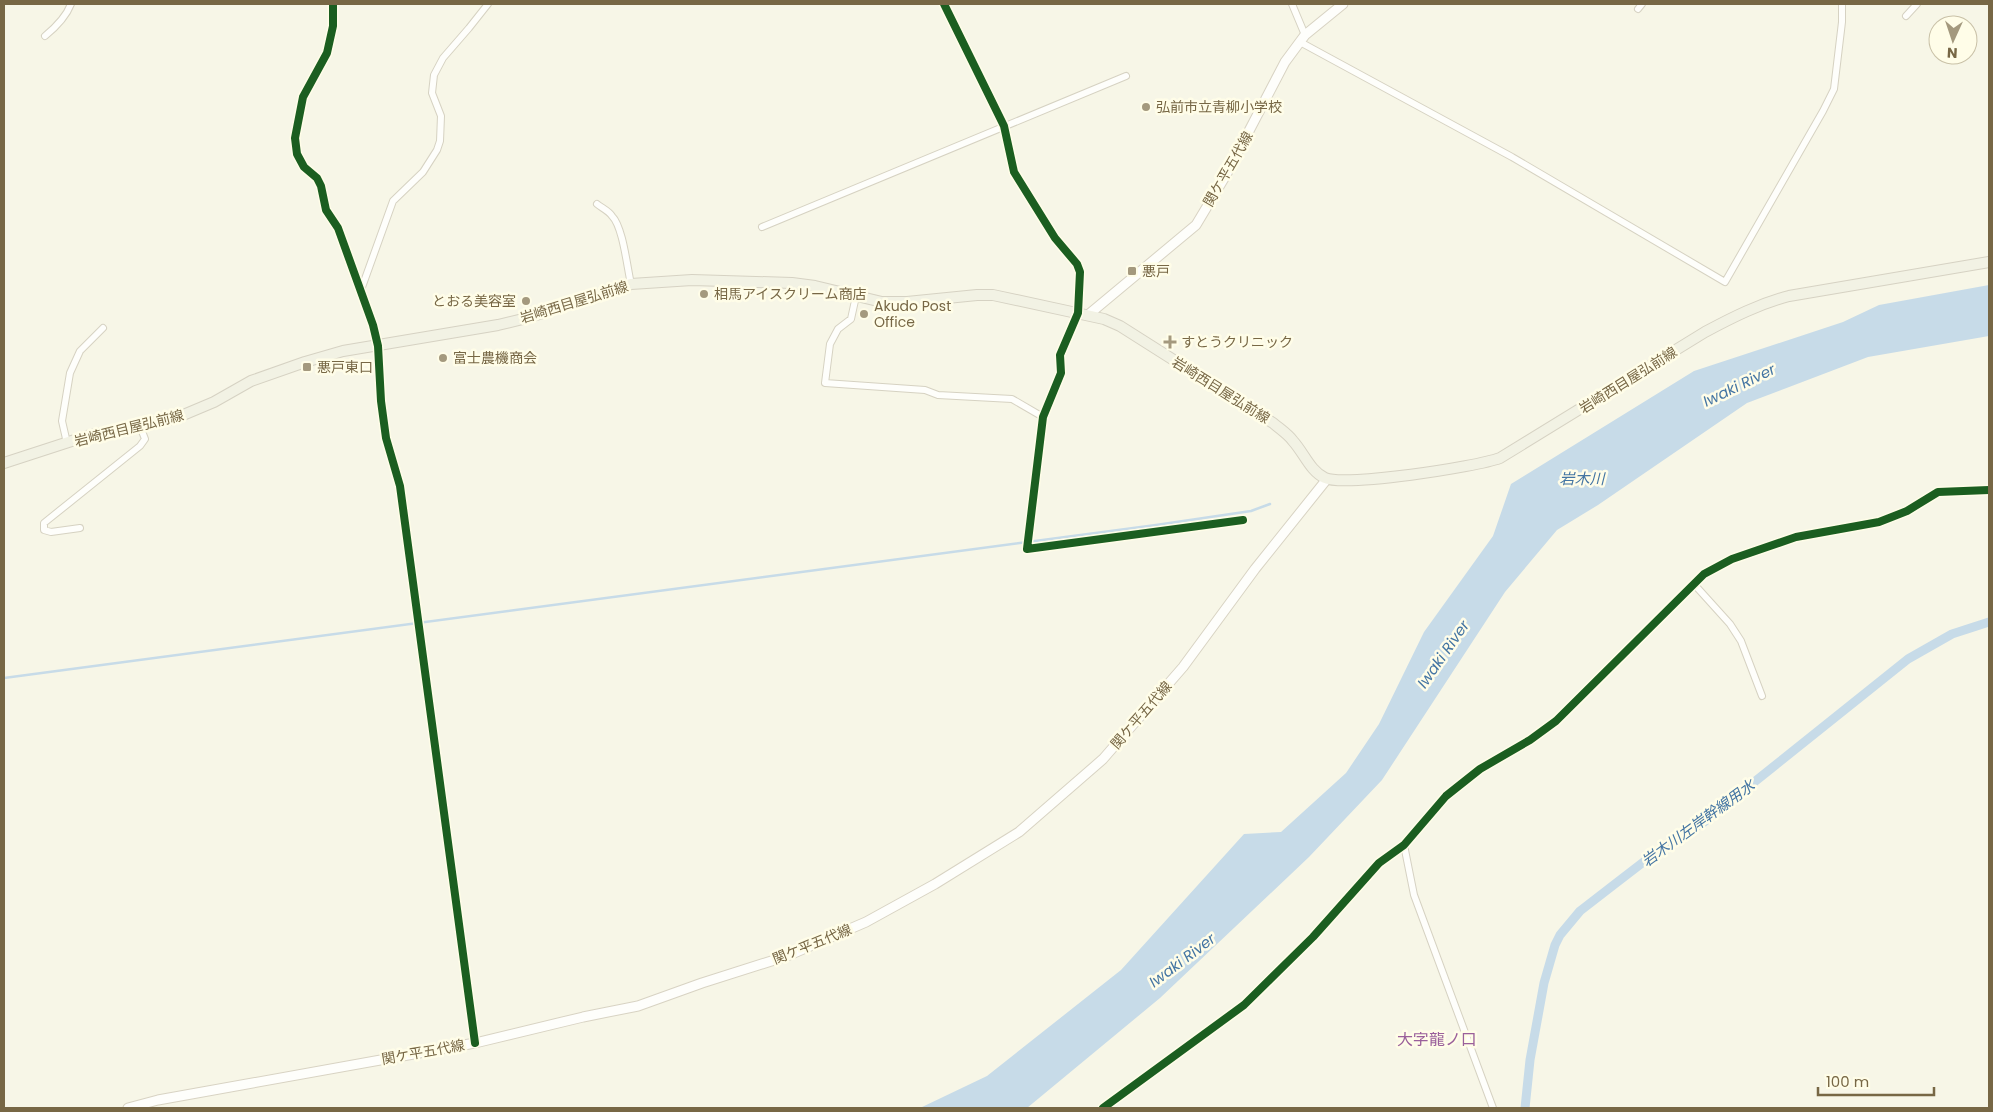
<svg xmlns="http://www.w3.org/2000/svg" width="1993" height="1112" viewBox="0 0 1993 1112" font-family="Poppins,'Noto Sans JP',sans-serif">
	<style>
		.water { fill: #c7dbe8 }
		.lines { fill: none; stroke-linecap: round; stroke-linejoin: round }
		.stream { stroke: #c7dbe8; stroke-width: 2.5 }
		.canal { stroke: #c7dbe8; stroke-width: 9 }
		.minor-casing { stroke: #d6d2c2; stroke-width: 8 }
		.secondary-casing { stroke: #d8d3c3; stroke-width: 11 }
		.primary-casing { stroke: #d6d2c3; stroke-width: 12 }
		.minor { stroke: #fefefb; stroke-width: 6 }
		.secondary { stroke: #fefefb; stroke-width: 9 }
		.primary { stroke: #f2f2e4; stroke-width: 10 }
		.cycleway-casing { stroke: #fffde8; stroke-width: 11 }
		.cycleway { stroke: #1b5e20; stroke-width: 8 }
		.poi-dot { fill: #a4997e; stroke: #fffde8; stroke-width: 2 }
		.labels { text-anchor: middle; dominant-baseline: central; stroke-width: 5; stroke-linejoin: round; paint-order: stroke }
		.poi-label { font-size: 14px; fill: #776745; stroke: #fffde8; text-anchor: start }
		.street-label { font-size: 14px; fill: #776745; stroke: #fffde8 }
		.water-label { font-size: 15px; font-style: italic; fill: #4475a3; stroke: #fffde8 }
		.quarter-label { font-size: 16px; fill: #9a609b; stroke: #fffde8 }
	</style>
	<rect width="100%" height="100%" fill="#f7f6e7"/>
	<!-- water -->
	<path class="water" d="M1989,285v51l-121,21 -121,46 -149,102 -41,25 -52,62 -123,188 -73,77 -149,141 -133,110h-107l67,-32 134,-106 123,-136 37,-2 65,-59 33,-49 45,-92 69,-96 18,-52 183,-113 149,-49 36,-17z"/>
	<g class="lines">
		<!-- stream -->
		<path class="stream" d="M4,678l1152,-153 95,-14 19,-7"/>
		<!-- canal -->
		<path class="canal" d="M1525,1108l5,-48 14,-77 11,-38 5,-10 20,-24 31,-24 61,-47 31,-17 205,-164 44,-25 37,-12"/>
		<!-- minor casing -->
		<g class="minor-casing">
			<path id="minor" d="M333,4v22l-6,27 -24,44 -8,41 2,16 7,13 13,11 4,8 5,24 12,18 35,97 5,21 3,55 5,37 14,48 75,557
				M944,4l60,122 10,46 41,66 22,26 3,8 -2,41 -18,42 1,18 -18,44 -16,132 216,-29
				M1292,4l13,31
				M1638,9l4,-5
				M1906,16l11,-12
				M45,36c11,-9 21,-19 26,-32
				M1300,42l212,115 213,125 98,-171 11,-22 8,-67v-18
				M597,204c5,4 12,7 15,12 11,11 15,51 19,68
				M762,227l364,-151
				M361,290l32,-89 30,-29 14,-22 3,-9 1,-25 -9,-23 2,-18 9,-17 26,-30 19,-24
				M856,296l-5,23 -13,10 -8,15 -5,39 100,7 13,5 74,4 31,18
				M67,443l-5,-22 8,-48 10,-22 23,-23
				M80,528l-29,4 -7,-2v-7l96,-77 5,-7 -5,-13
				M1693,583l37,41 11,17 21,55
				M1404,845l10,50 79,213
				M1103,1108l141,-103 69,-68 66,-74 25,-18 42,-49 34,-27 50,-29 26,-19 148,-147 28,-15 64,-22 83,-15 28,-11 31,-19 51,-2"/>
		</g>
		<!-- secondary casing -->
		<g class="secondary-casing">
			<path id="secondary" d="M1088,315l108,-90 30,-50 59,-113 20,-27 38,-31
				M128,1108l30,-8 317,-57 108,-26 55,-11 64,-23 85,-27 79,-34 69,-38 84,-52 84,-73 80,-92 72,-98 72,-90"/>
		</g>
		<!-- primary casing -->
		<g class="primary-casing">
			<path id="primary" d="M4,463l83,-27 89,-18 38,-16 37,-21 54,-19 38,-11 155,-26 29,-7 104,-34 61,-4 100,3 23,3 67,16h25l70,-7h16l111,24 16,7 153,97c7,6 15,11 20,18 11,12 17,30 32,37 20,9 151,-11 175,-20l205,-126c28,-15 54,-28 84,-36l200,-34"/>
		</g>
		<!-- minor -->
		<use href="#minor" class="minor"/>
		<!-- secondary -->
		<use href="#secondary" class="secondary"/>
		<!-- primary -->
		<use href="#primary" class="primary"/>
		<!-- cycleway casing -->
		<g class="cycleway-casing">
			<path id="cycleway" d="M333,4v22l-6,27 -24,44 -8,41 2,16 7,13 13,11 4,8 5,24 12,18 35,97 5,21 3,55 5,37 14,48 75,557
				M944,4l60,122 10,46 41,66 22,26 3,8 -2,41 -18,42 1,18 -18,44 -16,132 216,-29
				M1103,1108l141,-103 69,-68 66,-74 25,-18 42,-49 34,-27 50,-29 26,-19 148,-147 28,-15 64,-22 83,-15 28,-11 31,-19 51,-2"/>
		</g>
		<!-- cycleway -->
		<use href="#cycleway" class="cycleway"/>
	</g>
	<!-- markers -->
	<g class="poi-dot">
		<circle cx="1146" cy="107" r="5"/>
		<rect x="1127" y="266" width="10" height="10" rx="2.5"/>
		<circle cx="704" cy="294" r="5"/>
		<circle cx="526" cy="301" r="5"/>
		<circle cx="864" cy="314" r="5"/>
		<path d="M1167.5 334.5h5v5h5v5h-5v5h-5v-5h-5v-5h5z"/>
		<circle cx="443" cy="358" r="5"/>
		<rect x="302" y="362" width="10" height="10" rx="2.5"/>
	</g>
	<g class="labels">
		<!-- poi labels -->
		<g class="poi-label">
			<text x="1156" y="107">弘前市立青柳小学校</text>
			<text x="1142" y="271">悪戸</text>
			<text x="714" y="294">相馬アイスクリーム商店</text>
			<text x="516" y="301" text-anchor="end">とおる美容室</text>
			<text x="874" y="306">Akudo Post<tspan x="874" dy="16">Office</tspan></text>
			<text x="1181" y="342">すとうクリニック</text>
			<text x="453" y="358">富士農機商会</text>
			<text x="317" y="367">悪戸東口</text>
		</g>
		<!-- street labels -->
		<g class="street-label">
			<text transform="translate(1228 169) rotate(-60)">関ケ平五代線</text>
			<text transform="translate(574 302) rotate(-17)">岩崎西目屋弘前線</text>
			<text transform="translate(1628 380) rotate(-32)">岩崎西目屋弘前線</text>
			<text transform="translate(1221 390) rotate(32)">岩崎西目屋弘前線</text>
			<text transform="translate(129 428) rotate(-14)">岩崎西目屋弘前線</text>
			<text transform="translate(1141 715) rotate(-49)">関ケ平五代線</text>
			<text transform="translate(812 944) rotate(-22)">関ケ平五代線</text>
			<text transform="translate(423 1052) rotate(-10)">関ケ平五代線</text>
		</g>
		<!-- water labels -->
		<g class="water-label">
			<text transform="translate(1739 385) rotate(-26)">Iwaki River</text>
			<text x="1582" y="478">岩木川</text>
			<text transform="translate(1443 654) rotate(-55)">Iwaki River</text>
			<text transform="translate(1698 823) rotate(-36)">岩木川左岸幹線用水</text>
			<text transform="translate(1182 960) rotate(-37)">Iwaki River</text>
		</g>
		<!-- quarter labels -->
		<g class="quarter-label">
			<text x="1437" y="1039">大字龍ノ口</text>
		</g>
	</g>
	<!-- border -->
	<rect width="1993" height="1112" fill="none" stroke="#776745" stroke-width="10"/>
	<!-- north arrow -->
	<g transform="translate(1953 40) rotate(183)"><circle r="24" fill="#fffde8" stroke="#c9c1a7"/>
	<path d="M0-4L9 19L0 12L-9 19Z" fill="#a4997e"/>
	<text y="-8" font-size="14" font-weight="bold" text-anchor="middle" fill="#776745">N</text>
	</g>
	<!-- scale -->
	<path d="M1818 1087v8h116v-8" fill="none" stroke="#776745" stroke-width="2.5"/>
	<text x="1826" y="1087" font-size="15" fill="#776745" stroke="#fffde8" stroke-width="4" paint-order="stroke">100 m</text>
</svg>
